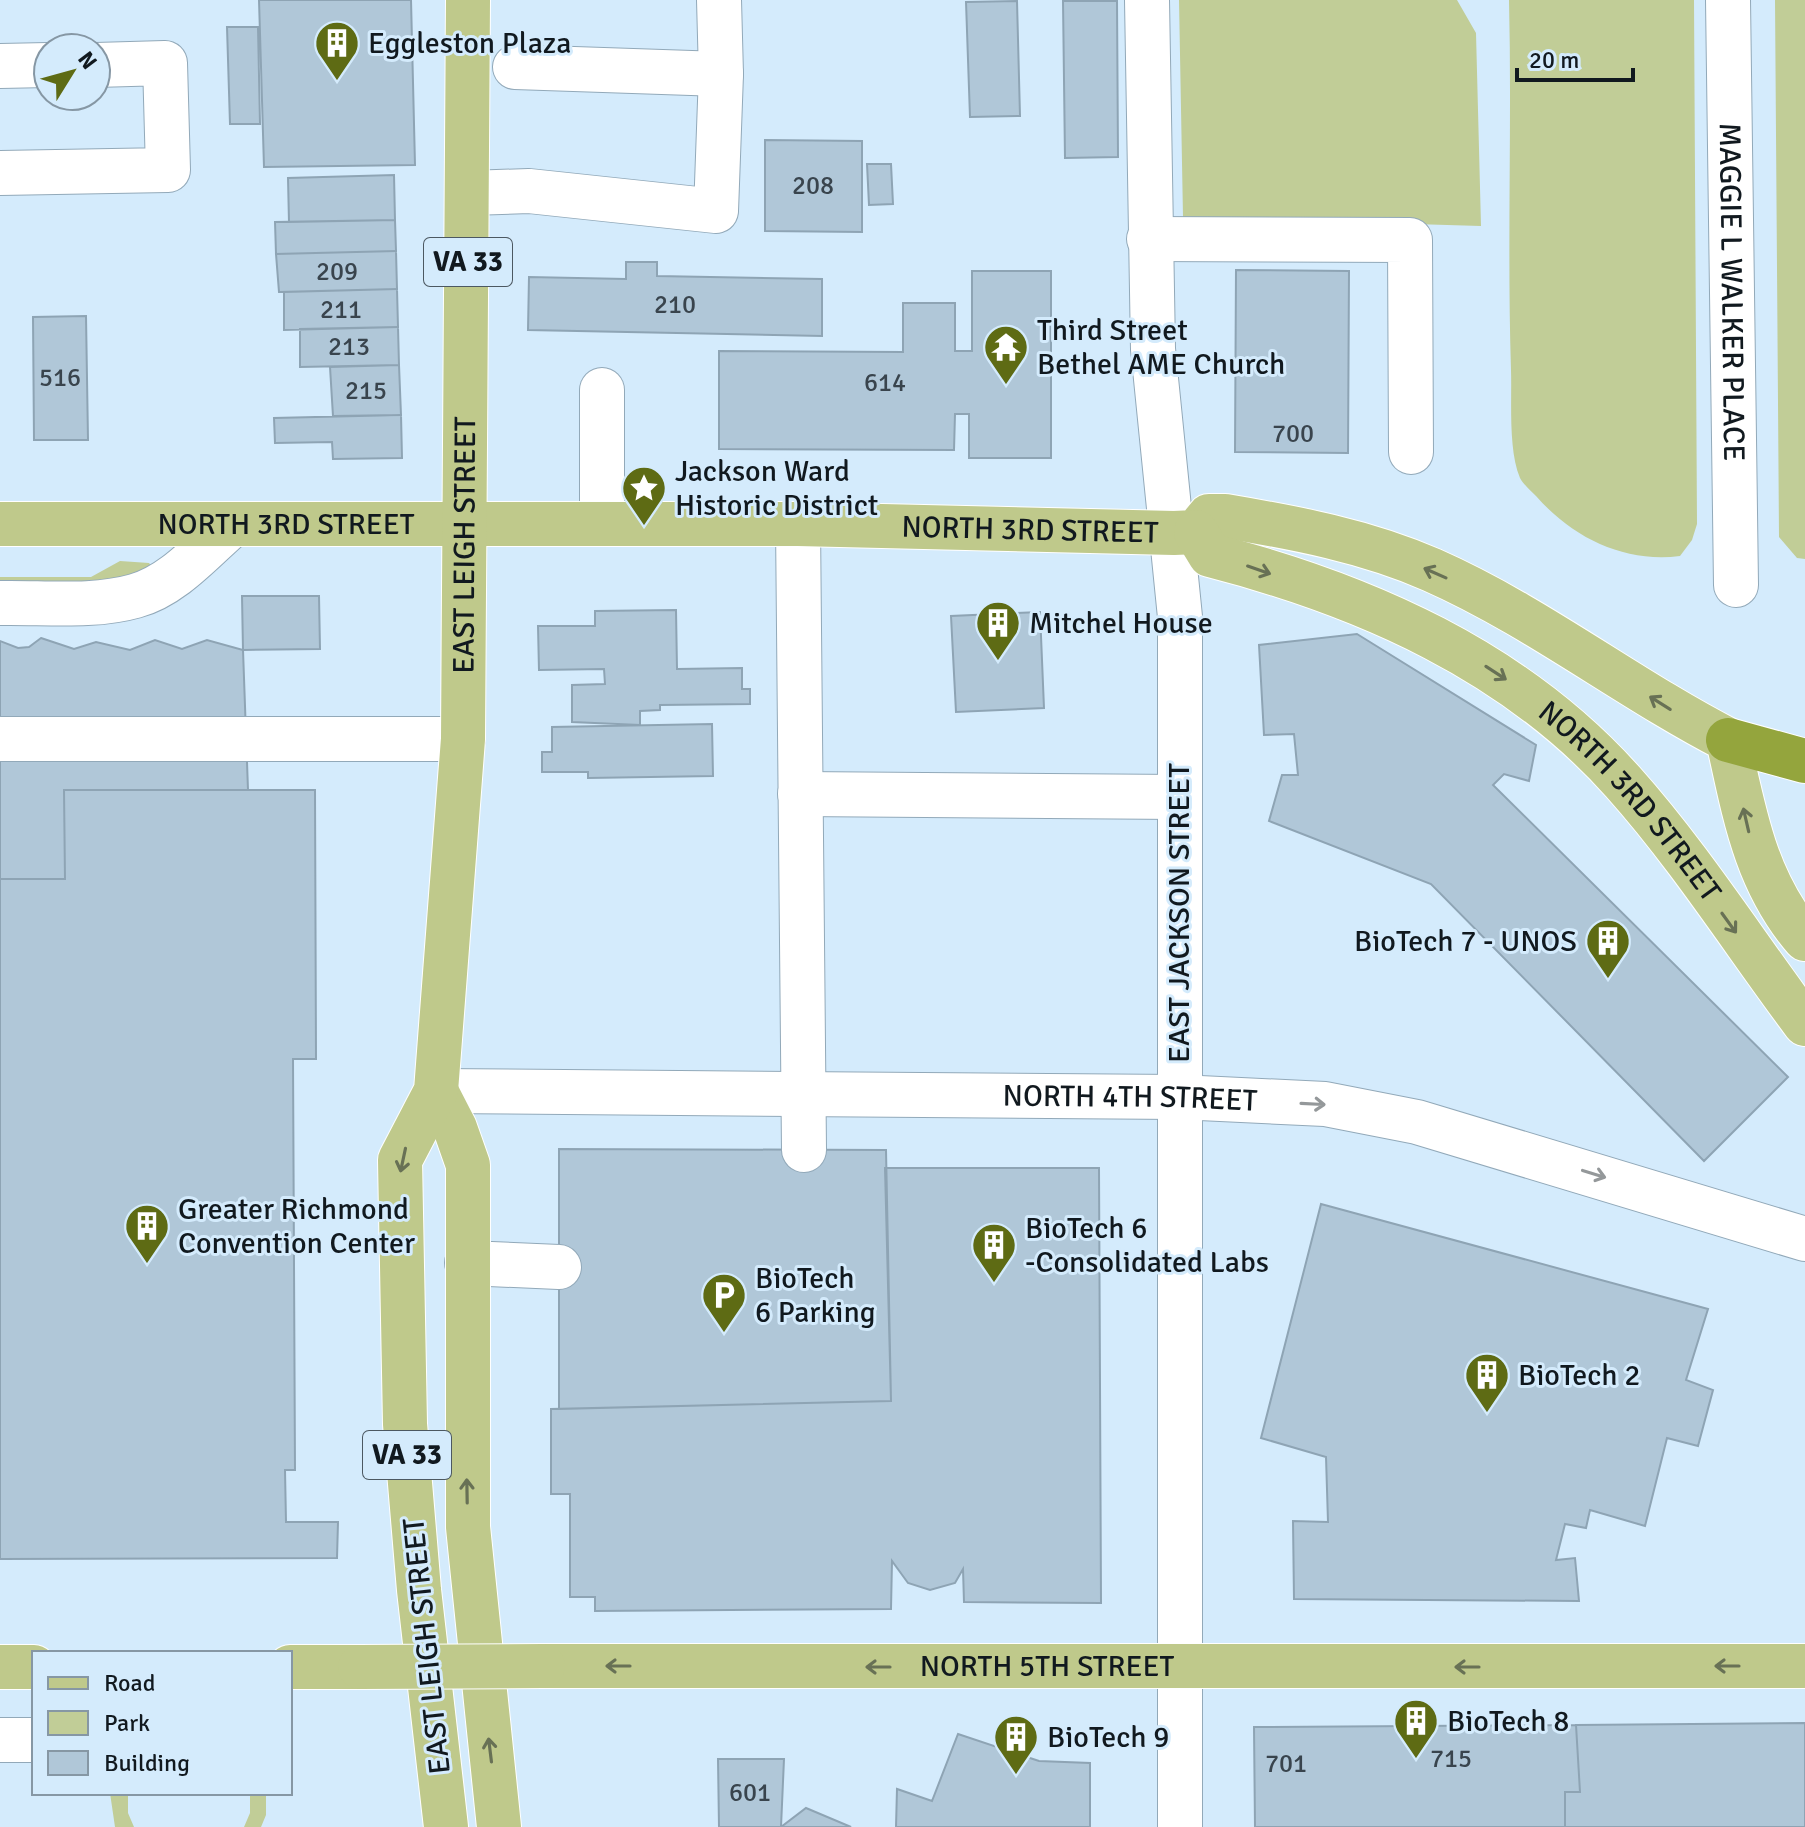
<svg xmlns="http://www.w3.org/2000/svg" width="1805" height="1827" viewBox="0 0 1805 1827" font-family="Signika,sans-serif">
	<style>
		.green { fill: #c1cd97 }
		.building { fill: #b0c7d8; stroke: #8ea4b4; stroke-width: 2 }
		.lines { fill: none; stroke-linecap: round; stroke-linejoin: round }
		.minor-casing { stroke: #92a9b9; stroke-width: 46 }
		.major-casing { stroke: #fff; stroke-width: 46 }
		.highway-casing { stroke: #fff; stroke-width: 46 }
		.minor { stroke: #fff; stroke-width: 44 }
		.major { stroke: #bfc98b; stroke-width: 44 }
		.highway { stroke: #94a53d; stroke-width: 44 }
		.major-bridge-casing { stroke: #fff; stroke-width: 46; stroke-linecap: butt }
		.major-bridge { stroke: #bfc98b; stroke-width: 44 }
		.oneway { stroke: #687155 }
		.oneway2 { stroke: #94989a }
		.labels { text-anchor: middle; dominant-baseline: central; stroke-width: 6; stroke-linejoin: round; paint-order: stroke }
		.number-label { font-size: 26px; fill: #39444d }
		.shield { fill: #d4ebfc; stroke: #4c5861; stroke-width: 2 }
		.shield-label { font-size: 28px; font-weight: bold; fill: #11191f }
		.poi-label { font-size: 30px; fill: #11191f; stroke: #d4ebfc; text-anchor: start }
		.street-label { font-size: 30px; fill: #11191f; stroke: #d4ebfc }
	</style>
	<rect width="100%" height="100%" fill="#d4ebfc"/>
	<!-- green -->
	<path class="green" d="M1179,0h278l19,33 5,193 -298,-9z
		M1509,0h185l3,524 -5,16 -12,16c-56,7 -107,-18 -144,-60 -5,-5 -13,-12 -16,-18 -12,-28 -8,-78 -9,-108 -4,-124 1,-247 -2,-370z
		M1775,0h30v559l-8,-1 -18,-21z
		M120,561l29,2 3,4 -6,10 -146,14v-14h91z
		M110,1793h18v20l6,14h-19z
		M250,1793h16v22l-5,12h-17l6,-14z"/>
	<!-- building -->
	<path class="building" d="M259,0h152l4,165 -151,2z
		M1017,1l3,115 -50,1 -4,-115z
		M1063,1h54l1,156 -53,1z
		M227,27h31l2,97h-30z
		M765,140l97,1v91l-97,-1z
		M867,164h24l2,40 -24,1z
		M394,175l1,45 -106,2 -1,-44z
		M395,220l1,31 -120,3 -1,-32z
		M396,251l1,38 -118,3 -3,-38z
		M626,262h31v14l165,3v57l-294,-6 1,-53 97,2z
		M1236,270l113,1 -1,182 -113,-1z
		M972,271h79v187h-82v-44h-14l-1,36 -235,-1v-98l184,1v-49h52v48h17z
		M397,289l1,38 -114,3v-38z
		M86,316l2,124h-54l-1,-123z
		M398,327l1,38 -99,2v-38z
		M399,365l2,50 -68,1 -3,-49z
		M401,415l1,43 -69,1 -1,-17 -57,1 -1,-25z
		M242,596h77l1,53 -77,1z
		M676,610l1,59 65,-1v21h8v15l-90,1v5l-20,1v14l-68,-3v-37l33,-1 -1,-15 -65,1 -1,-44h57v-15z
		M1040,612l4,96 -88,4 -5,-96z
		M1357,634l179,111 -7,36 -25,-7 -11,11 295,292 -84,84 -273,-277 -162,-63 13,-46h16l-4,-41 -30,1 -5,-90z
		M41,638l33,11 22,-7 34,8 25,-10 27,9 25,-9 36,10 5,140h-184l1,89h-65v-238l18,7 11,-1z
		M712,724l1,52 -125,2v-6h-46v-20h10v-25z
		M64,790h251l1,269h-23l2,411h-10l1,52h52l-1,36 -337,1v-680h65z
		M559,1149l327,1 5,251 -332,8z
		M885,1168h214l2,435 -137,-1 -1,-33 -8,14 -25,7 -22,-7 -16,-22 -1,48 -296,2v-14h-25v-103h-19v-85l340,-8z
		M1321,1204l387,105 -22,71 27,10 -15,56 -31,-8 -22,88 -55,-16 -4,18 -21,-4 -9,36 19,-2 4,43 -285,-2 -1,-78 35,1 -2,-65 -65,-19z
		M1805,1723v104h-240v-35h15l-4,-67z
		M1576,1725l4,67h-15v35h-310l-1,-100z
		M958,1734l81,27 51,2v64h-194l1,-38 35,12z
		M718,1759h66l-3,68h-62z
		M806,1808l45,19h-70z"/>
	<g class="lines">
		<!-- minor casing -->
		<g class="minor-casing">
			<g id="minor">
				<path d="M1147,0l6,349 27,268v1210"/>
				<path id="s1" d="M1728,0l8,585"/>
				<path d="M0,66l48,-1"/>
				<path d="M515,67l206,7"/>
				<path d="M0,173l168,-3 -3,-107 -69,2"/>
				<path d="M469,193l60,-2 187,20 5,-137 -2,-74"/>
				<path d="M1149,239l261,1 1,212"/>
				<path d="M602,524v-134"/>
				<path d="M798,524l6,626"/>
				<path d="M0,603c43,-1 93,5 135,-7 38,-10 69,-47 98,-72"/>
				<path d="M0,739h463"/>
				<path d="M800,794l379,3"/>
				<path id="s2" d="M436,1091l743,6 146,7 92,18 388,117"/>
				<path d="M467,1263l92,4"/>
				<path d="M0,1740h34"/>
			</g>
		</g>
		<!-- major casing -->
		<g class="major-casing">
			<g id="major">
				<path id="s3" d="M0,524h798l376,9 22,-1 13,-16h16c71,12 141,25 207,54 104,46 195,118 296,170 16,72 27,141 77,199"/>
				<path id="s4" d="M1196,532l14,23c155,40 305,106 413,227 67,75 122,162 182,242"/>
				<path d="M436,1091l19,37 13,37v362l31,300"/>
				<path id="s5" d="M543,1666h1262"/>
				<path d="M0,1667h34"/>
				<path d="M290,1667h70"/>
				<path id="s6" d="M446,1827l-27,-237 -14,-166 -5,-264 36,-69 27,-352 5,-739"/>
			</g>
		</g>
		<!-- highway casing -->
		<g class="highway-casing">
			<path id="highway" d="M1728,740l77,21"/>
		</g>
		<!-- minor -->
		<use href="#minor" class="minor"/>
		<!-- major -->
		<use href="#major" class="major"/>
		<!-- highway -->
		<use href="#highway" class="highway"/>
		<!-- major-bridge casing -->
		<g class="major-bridge-casing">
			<path id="major-bridge" d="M360,1667l183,-1"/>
		</g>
		<!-- major-bridge -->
		<use href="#major-bridge" class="major-bridge"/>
	</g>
	<!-- one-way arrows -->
	<defs><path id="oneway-shaft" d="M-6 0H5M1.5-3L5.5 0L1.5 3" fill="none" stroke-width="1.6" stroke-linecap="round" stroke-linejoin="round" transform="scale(2)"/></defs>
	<g class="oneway">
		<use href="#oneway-shaft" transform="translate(1259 570) rotate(19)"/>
		<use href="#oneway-shaft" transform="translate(1435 573) rotate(-156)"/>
		<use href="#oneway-shaft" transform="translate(1496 673) rotate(33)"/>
		<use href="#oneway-shaft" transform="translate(1660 703) rotate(-148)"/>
		<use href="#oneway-shaft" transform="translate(1746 820) rotate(-103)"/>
		<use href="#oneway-shaft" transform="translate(1729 923) rotate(54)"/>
		<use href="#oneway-shaft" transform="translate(403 1160) rotate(102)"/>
		<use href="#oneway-shaft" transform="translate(467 1491) rotate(-91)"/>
		<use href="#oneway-shaft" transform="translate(618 1666) rotate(-180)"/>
		<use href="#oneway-shaft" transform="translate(1727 1666) rotate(180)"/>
		<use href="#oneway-shaft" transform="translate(878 1667) rotate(-180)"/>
		<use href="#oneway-shaft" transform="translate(1467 1667) rotate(180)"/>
		<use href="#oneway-shaft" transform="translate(490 1750) rotate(-97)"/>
	</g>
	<g class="oneway2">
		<use href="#oneway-shaft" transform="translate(1313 1104) rotate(3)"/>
		<use href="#oneway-shaft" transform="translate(1594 1174) rotate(17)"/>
	</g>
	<!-- icons -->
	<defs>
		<g id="building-pin" transform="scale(2.3)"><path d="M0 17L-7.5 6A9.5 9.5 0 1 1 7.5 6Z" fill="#5e6b14" stroke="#d4ebfc"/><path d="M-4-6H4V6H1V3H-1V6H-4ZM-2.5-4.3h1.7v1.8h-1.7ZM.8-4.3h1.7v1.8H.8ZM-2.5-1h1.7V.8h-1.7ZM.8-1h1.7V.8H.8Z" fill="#fff"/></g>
		<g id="temple-pin" transform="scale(2.3)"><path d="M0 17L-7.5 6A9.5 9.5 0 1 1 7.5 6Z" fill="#5e6b14" stroke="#d4ebfc"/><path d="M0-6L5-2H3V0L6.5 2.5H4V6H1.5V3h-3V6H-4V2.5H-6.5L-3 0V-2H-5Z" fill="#fff"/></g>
		<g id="sight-pin" transform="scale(2.3)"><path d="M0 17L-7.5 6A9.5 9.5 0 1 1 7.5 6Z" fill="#5e6b14" stroke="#d4ebfc"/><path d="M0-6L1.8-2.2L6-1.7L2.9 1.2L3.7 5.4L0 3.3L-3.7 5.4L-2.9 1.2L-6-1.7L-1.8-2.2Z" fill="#fff"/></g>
		<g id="parking-pin" transform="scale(2.3)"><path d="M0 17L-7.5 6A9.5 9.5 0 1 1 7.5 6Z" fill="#5e6b14" stroke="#d4ebfc"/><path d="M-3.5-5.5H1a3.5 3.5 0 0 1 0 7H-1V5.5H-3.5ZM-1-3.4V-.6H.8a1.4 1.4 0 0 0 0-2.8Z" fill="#fff"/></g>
	</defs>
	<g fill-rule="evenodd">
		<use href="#building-pin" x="337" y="43"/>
		<use href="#temple-pin" x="1006" y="347"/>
		<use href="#sight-pin" x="644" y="488"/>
		<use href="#building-pin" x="998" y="623"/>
		<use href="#building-pin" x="1608" y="941"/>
		<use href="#building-pin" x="147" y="1226"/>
		<use href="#building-pin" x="994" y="1245"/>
		<use href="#parking-pin" x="724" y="1295"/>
		<use href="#building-pin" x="1487" y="1375"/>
		<use href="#building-pin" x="1416" y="1721"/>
		<use href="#building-pin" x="1016" y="1737"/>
	</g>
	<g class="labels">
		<!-- number labels -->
		<g class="number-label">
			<text x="813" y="186">208</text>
			<text x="337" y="272">209</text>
			<text x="675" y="305">210</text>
			<text x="341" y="310">211</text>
			<text x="349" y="347">213</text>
			<text x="60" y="378">516</text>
			<text x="885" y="383">614</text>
			<text x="366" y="391">215</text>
			<text x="1293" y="434">700</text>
			<text x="1451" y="1759">715</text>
			<text x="1286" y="1764">701</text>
			<text x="750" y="1793">601</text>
		</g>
		<!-- shield labels -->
		<g class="shield">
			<rect x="424" y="238" width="88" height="48" rx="6"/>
			<rect x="363" y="1431" width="88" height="48" rx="6"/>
		</g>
		<g class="shield-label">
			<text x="468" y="262">VA 33</text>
			<text x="407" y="1455">VA 33</text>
		</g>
		<!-- poi labels -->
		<g class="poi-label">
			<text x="368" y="43">Eggleston Plaza</text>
			<text x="1037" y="330">Third Street<tspan x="1037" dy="34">Bethel AME Church</tspan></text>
			<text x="675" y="471">Jackson Ward<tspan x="675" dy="34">Historic District</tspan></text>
			<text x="1029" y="623">Mitchel House</text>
			<text x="1577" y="941" text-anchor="end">BioTech 7 - UNOS</text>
			<text x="178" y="1209">Greater Richmond<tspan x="178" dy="34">Convention Center</tspan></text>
			<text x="1025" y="1228">BioTech 6<tspan x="1025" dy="34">-Consolidated Labs</tspan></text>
			<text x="755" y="1278">BioTech<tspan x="755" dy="34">6 Parking</tspan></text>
			<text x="1518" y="1375">BioTech 2</text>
			<text x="1447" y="1721">BioTech 8</text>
			<text x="1047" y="1737">BioTech 9</text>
		</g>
		<!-- street labels -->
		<g class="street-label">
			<text stroke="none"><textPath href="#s1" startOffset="292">MAGGIE L WALKER PLACE</textPath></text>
			<text stroke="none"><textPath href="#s3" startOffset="286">NORTH 3RD STREET</textPath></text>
			<text stroke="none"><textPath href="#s3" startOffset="1030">NORTH 3RD STREET</textPath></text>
			<text stroke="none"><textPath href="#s6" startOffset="1294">EAST LEIGH STREET</textPath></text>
			<text stroke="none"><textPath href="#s4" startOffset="524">NORTH 3RD STREET</textPath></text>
			<text transform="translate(1179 913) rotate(-90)">EAST JACKSON STREET</text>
			<text stroke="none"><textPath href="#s2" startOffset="694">NORTH 4TH STREET</textPath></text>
			<text transform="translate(427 1646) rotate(-96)">EAST LEIGH STREET</text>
			<text stroke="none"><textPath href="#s5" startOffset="504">NORTH 5TH STREET</textPath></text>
		</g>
	</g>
	<!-- legend -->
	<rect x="32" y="1651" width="260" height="144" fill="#d4ebfc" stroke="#8697a4" stroke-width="2"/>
	<rect x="48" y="1677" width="40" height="12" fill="#bfc98b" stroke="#8697a4" stroke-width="2"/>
	<text x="104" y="1691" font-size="24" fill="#11191f">Road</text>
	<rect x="48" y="1711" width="40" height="24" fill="#c1cd97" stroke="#8697a4" stroke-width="2"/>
	<text x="104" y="1731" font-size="24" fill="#11191f">Park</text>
	<rect x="48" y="1751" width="40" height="24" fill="#b0c7d8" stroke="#8697a4" stroke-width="2"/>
	<text x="104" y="1771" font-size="24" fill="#11191f">Building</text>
	<!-- north arrow -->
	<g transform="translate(72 72) rotate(53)"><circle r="38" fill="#d4ebfc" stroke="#8697a4" stroke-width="2"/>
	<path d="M0-6L14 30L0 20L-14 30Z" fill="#5e6b14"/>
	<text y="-12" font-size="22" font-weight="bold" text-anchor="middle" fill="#11191f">N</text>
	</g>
	<!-- scale -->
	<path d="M1517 68v12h116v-12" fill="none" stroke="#11191f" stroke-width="4"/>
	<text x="1529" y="68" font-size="24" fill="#11191f" stroke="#d4ebfc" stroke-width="6" paint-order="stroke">20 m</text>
</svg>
